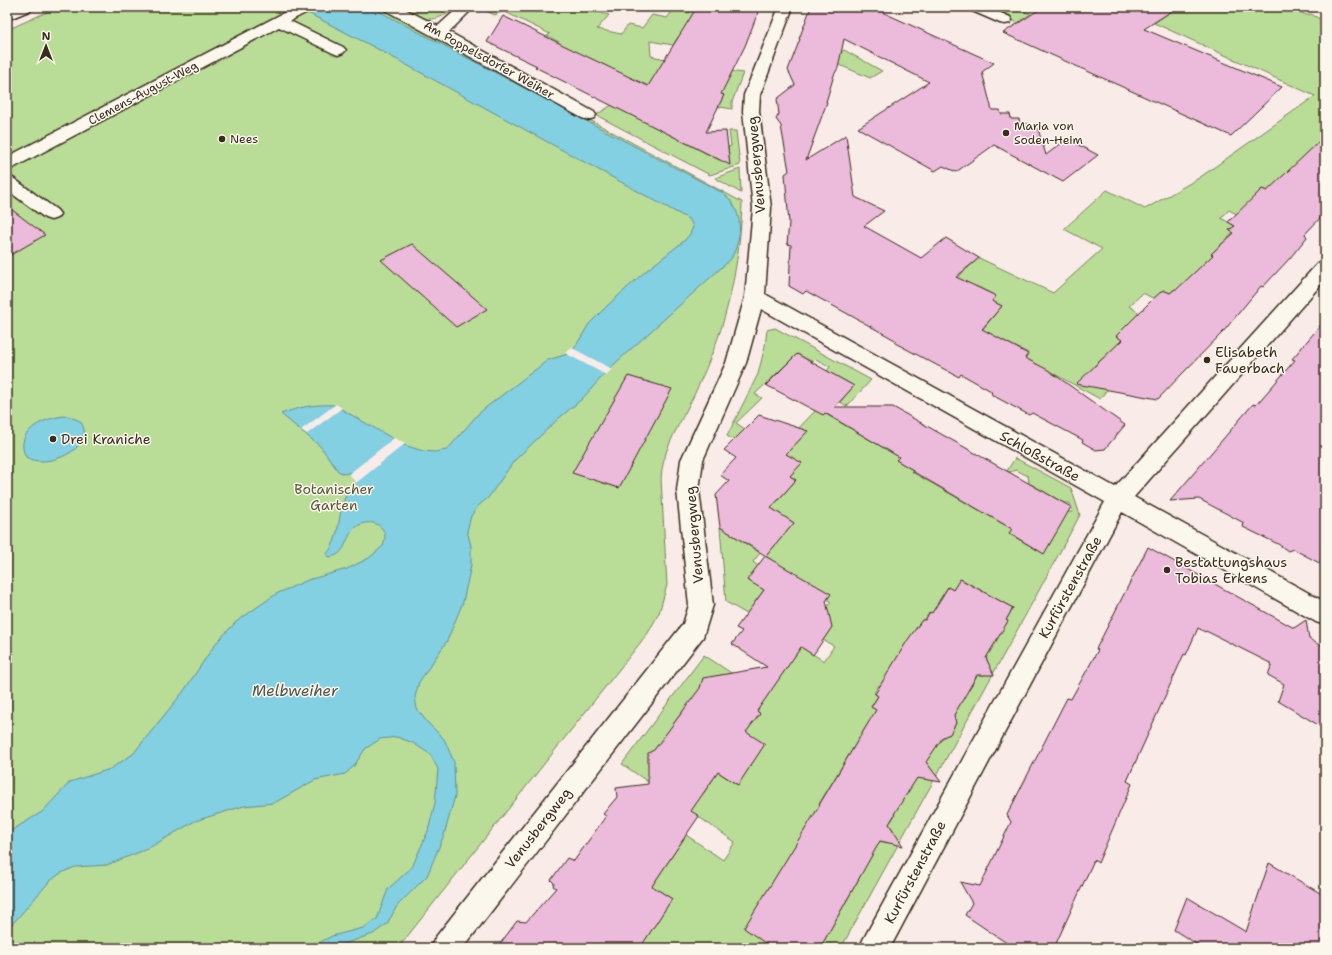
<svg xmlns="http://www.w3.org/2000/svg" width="1332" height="955" viewBox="0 0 1332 955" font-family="'Shantell Sans',sans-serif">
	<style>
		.green { fill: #b9dc97; stroke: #7a835a; fill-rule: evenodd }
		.water { fill: #83d0e3; stroke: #668e94 }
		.pier { fill: #f8ebe8 }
		.building { fill: #ecbada; stroke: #3b2a1e }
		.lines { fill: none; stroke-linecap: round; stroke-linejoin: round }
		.minor-casing { stroke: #3b2a1e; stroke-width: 3 }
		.minor { fill: #fbf7ec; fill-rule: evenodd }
		.poi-dot { fill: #3b2a1e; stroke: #fbf7ec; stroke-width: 1.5 }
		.labels { text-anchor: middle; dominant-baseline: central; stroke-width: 3; stroke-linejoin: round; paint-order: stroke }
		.far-street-label { font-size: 12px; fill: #3b2a1e; stroke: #fbf7ec }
		.far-poi-label { font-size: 12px; fill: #3b2a1e; stroke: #fbf7ec; text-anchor: start }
		.street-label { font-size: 14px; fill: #3b2a1e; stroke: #fbf7ec }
		.poi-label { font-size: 14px; fill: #3b2a1e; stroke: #fbf7ec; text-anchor: start }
		.park-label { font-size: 14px; fill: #5a563c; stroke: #fbf7ec }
		.water-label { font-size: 15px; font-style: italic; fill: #4d544f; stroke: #fbf7ec }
	</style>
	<rect width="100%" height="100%" fill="#f8ebe8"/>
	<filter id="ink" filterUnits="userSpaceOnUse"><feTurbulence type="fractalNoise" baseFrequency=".025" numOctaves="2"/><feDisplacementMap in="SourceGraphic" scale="8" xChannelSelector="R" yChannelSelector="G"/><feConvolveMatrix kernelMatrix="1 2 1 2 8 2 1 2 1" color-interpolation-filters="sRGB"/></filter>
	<g filter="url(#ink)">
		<!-- green -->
		<path class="green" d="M58,7h322l362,195c-1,49 -12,109 -31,154 -7,18 -15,36 -24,53 -12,23 -25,44 -26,70l6,106 -8,28 -11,20 -250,315h-391v-918z
			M400,7h60c-30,17 -30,15 -60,0z
			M477,7h31l-1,2 31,3 3,-5h50l-2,3 20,5 -12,14 24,5 7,-9 14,3 10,-13 15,3 7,-9 15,4 2,-3 12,3 -12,26 -13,-2 -5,8 -23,-4 1,15 39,8 -21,33 -115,-52 5,-3 -12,-6 3,-2 -47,-23 -8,4z
			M982,7h32l17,7 -13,9z
			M1178,7h122l3,2 -5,2 8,4 5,-1 14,8v113l-14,14 1,1 -44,41 -6,-2 -7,7 -13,21 -13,-7 -8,8 14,8 -6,4 4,3 -21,20 8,5 -14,3 -28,29 -3,-1 -5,4 -7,-3 -9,9 -11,-6 -14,13 17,11 -6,5 -7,-3 -17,17 7,4 -29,26 21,13 -15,20 -75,-41 3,-5 -46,-23 20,-24 -10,-5 4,-5 -20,-10 -4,5 -42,11 49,-44 74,35 49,-44 -38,-20 43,-39 38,19 54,-31 116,-82 -161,-73z
			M844,50l38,21 -12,7 -35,-15 3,-9z
			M729,71l14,2 -11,29v7l-17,-3 4,-2 5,-9 -3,-1 5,-16 4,-1 1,-3z
			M612,105l107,55 10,-3 -1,-10 3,-1 -2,-15h7l4,34 -30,10 -114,-60z
			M740,169l1,24 -26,-15z
			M775,328l96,52 -24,26 -7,-4 14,-16 -27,-15 3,-4 -14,-8 -3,3 -16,-8 -42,40 7,4 -26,25 9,6 -11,11 -7,-4 31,-62 7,-28 2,-16z
			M817,409l82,48 -3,3 17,10 -1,2 100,57 -3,5 34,19 24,-41h6l-3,-9h-6l-35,-20 -1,-7 -12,-6 -6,2 -3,-1 8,-13 56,30 9,27c-78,145 -160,289 -239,433h-21l41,-73 -21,-15 -77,88h-125l34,-49 -20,-13 34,-51 37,25 12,-18 -113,-78 82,-109 59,39 14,-13 24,-34 23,14 10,-15 -11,-6 7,-11 -3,-22 4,-5 -65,-46 28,-33 -23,-15 25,-28 -6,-4 11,-13 -15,-9 14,-15 -7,-5zM961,579l52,29 -7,12 2,1 -23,34 4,10 -5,10h-7l-6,11 -2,-1 -15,30 2,8 -6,11 -7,3 -8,9 -64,-39 7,-11 -4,-3 5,-8 11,7 27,-65 5,-7h3l5,-8 7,4 1,-14 10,-15 5,3zM702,687l41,15 17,11 -14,19 5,32 -14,21 -19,-13 -15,22 -48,-44 24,-34zM869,722l57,40 4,5 -14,11 -23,35 2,2 -6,9 5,7 -7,12 -7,-2 -2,4 -59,-41z
			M720,527l40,26 -7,9 5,4 6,24 -10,13 5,4 -7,10 -26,-15z"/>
		<!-- water -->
		<path class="water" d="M296,7h75l352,186c21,17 20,43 8,66l-121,109 -28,31 -24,20 -44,42 -26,37 -10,8 -7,10 -4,15 4,15v19l-8,37 -16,39 -28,41 -4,15 2,12 10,13 17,17 10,23 1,34 -11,39 -17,41 -30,30 -10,18 -14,10 -41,14h-23l23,-12 31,-8 14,-9 11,-30 24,-22 16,-36 7,-28 3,-34 -8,-15 -17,-11 -16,-6 -17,2 -15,10 -11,17 -9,8 -30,6 -41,23 -30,3 -49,15 -48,28 -40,16 -32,2 -14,6 -11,8 -43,49v-97l35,-21 28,-30 40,-13 23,-15 50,-62 33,-49 20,-21 40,-28 32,-14 39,-11 22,-11 14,-12c2,-6 3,-11 0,-16 -6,-10 -20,-9 -28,-2 -11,9 -7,27 -26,29l-3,-2c20,-23 6,-53 32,-74l-7,-9 -6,2 -7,-3 -17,-24 -40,-33c17,-7 34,-10 53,-9l70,40 19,6 12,1 12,-2 31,-36 11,-9 59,-45 20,-6 6,-5 15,-25 19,-19 39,-35 37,-29 6,-7 3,-7 -3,-7 -7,-4 -311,-170z
			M68,416l12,5c19,25 -32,50 -54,36 -14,-26 21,-41 42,-41z"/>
		<!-- pier -->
		<path class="pier" d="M572,348l2,1 38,20 -6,6 -41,-22z
			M336,404l6,4 -35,26 -6,-4z
			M394,438l12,5 -50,40 -7,-9z"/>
		<!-- building -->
		<path class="building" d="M697,7h63l-15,39 -24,48 3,1 -18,37 20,-1 4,34 -195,-98 2,-1 -50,-24 16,-26 145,70z
			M811,7h60l123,56 -12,9 10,38h8l1,4h9l1,5h8l1,5h9l1,5h8l8,26 21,-16 31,16 -35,27 -69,-37 -38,27 -13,-6 -8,5 -77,-43 71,-46 -85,-43 -6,29 -4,7 -8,27h1l-21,58 40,-25 9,62 29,14 -20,15 57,32 25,-20 33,20 -23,19 40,19 -4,5 10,5 -20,23 46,25 -3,4 23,12 77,55 -20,24 -9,1 -14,-8 1,-2 -51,-27 -3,2 -37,-20 -1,-4 -30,-17 -2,3 -64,-34 2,-2 -91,-50 -3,3 -14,-8 2,-41 -4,-1 2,-21 -4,-49 4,-3 -8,-45 -5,-7 3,-5 -2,-15 18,-14 -7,-15 12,-31h-1z
			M1043,7h135l-34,22 138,58 -51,49 -228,-103z
			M1325,136v77l-20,21 2,3 -17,21 -27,29 -2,-1 -38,46 -41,42 -24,25 -82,-15 46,-44 -6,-4 37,-37 10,-9 7,3 5,-4h2l36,-34 -2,-1 23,-21 -5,-3 6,-4 -7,-4 34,-33 5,2z
			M7,206l38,29 -38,22z
			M412,244l75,65 -31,18 -75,-67z
			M1325,320v246l-32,-17 -5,2 -10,-7 -35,-17 1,-4 -45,-24 -29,2 83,-97 3,1 39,-45 -3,-1z
			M797,354l57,32 -19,21h58l178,100 -27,47 -35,-21 3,-4 -100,-58 1,-1 -17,-10 3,-3 -74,-44 -2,2 -57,-30z
			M628,376l44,13 -53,99 -47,-15z
			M759,415l49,16 -22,23 16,9 -12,13 6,4 -25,28 23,15 -28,33 -46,-29 -4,-32 13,-14 -9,-6 16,-17 -12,-8z
			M1148,547l146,81 12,-8 3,19 16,9v81l-47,-28 6,-17 -16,-9 4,-11 -66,-33 -1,1 -7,-4 -12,27 -2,-1 -57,127 5,3 -34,79 -4,-3 -40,88h-40l-49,-33 7,-12 -12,-21 20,4 31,-64 -4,-7 60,-117 4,1 27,-49 -2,-1z
			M765,556l66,38 -5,7 6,26 -19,28 -12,-8 -44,64 3,3 -14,18 19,12 -27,41 -20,-13 -27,39 8,5 -47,70 20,13 -32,49h-143l20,-27 9,1 30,-34 -3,-2 1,-3 -3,-3 16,-22 7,3 32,-45 -3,-2 14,-17 -1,-9 32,-4v-31l6,-3 46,-62 3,-10 64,-11 -35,-23 10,-13 -6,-3 28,-38 -17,-10z
			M960,579l53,29 -7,12 2,1 -22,37 8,17h-17l-23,40 2,8 -6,11 -7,3 -17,25 15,20 -24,-4 -23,36h1l-6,10 14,22 -23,-5 -60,107h-48l-28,-20 76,-123h-1l57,-95 -5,-3 7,-11 -3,-2 32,-53 15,-21h3l5,-8 2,1 16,-26 5,3z
			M1269,863l56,33v52h-122l-29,-18 13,-33 59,35z"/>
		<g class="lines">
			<!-- minor casing -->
			<g class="minor-casing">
				<path id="minor" d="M14,7h19l-2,3 -24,10v-10z
					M295,7h18l-2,3 -21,11 53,26 3,3 -3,3 -5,2 -5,-2 -54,-26 -266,141 -6,1v-12z
					M383,7h18l37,19 21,-19h15l-25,25 145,80 2,3 -2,3 -6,2 -6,-2 -197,-108z
					M779,7h14l-33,88 -1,16 12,97 -6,86 350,193 203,-224 7,-1v18l-191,217 191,105v23l-9,-3 -194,-110 -232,436h-31l5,-10 241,-436 -344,-193 -15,54 -43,97 -4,30 14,115 -10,32 -240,311h-33l5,-10 248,-314 6,-19 -12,-115 4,-30 45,-97 19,-66 8,-89 -10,-97 1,-16z
					M968,7h19l23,10 2,3 -2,3 -5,1 -5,-1 -30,-13z
					M7,177l6,1 44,32 3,4 -3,4 -6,2 -6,-2 -38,-28z"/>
			</g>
			<!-- minor -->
			<use href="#minor" class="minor"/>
		</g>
	</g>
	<!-- markers -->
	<g class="poi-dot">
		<circle cx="1006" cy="133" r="4"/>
		<circle cx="222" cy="139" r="4"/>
		<circle cx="1207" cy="360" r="4"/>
		<circle cx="53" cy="439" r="4"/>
		<circle cx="1167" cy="570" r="4"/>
	</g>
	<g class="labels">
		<!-- far-street labels -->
		<g class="far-street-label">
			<text transform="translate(489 60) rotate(29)">Am Poppelsdorfer Weiher</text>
			<text transform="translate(143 93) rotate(-28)">Clemens-August-Weg</text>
		</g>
		<!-- far-poi labels -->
		<g class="far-poi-label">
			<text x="1014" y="126">Maria von<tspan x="1014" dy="14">Soden-Heim</tspan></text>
			<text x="230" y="139">Nees</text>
		</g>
		<!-- street labels -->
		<g class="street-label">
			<text transform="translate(756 165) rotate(-95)">Venusbergweg</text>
			<text transform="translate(1040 456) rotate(29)">Schloßstraße</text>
			<text transform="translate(694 535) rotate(-95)">Venusbergweg</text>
			<text transform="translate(1070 587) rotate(-61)">Kurfürstenstraße</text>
			<text transform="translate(538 828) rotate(-52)">Venusbergweg</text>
			<text transform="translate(915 872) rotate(-62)">Kurfürstenstraße</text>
		</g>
		<!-- poi labels -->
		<g class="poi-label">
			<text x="1215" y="352">Elisabeth<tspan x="1215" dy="16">Fauerbach</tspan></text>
			<text x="61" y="439">Drei Kraniche</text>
			<text x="1175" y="562">Bestattungshaus<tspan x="1175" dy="16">Tobias Erkens</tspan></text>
		</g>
		<!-- park labels -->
		<g class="park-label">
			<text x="334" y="489">Botanischer<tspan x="334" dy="16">Garten</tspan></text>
		</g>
		<!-- water labels -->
		<g class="water-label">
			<text x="295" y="691">Melbweiher</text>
		</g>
	</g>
	<!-- margin -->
	<rect width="1332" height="955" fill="none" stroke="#fbf7ec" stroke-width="24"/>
	<rect x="12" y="12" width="1308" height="931" fill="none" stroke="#3b2a1e" stroke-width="1.5" filter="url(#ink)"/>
	<!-- north arrow -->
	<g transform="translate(46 46)" stroke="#fbf7ec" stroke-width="3" paint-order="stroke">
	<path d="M0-3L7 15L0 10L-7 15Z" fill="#3b2a1e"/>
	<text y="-6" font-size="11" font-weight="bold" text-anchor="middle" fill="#3b2a1e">N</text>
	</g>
</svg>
